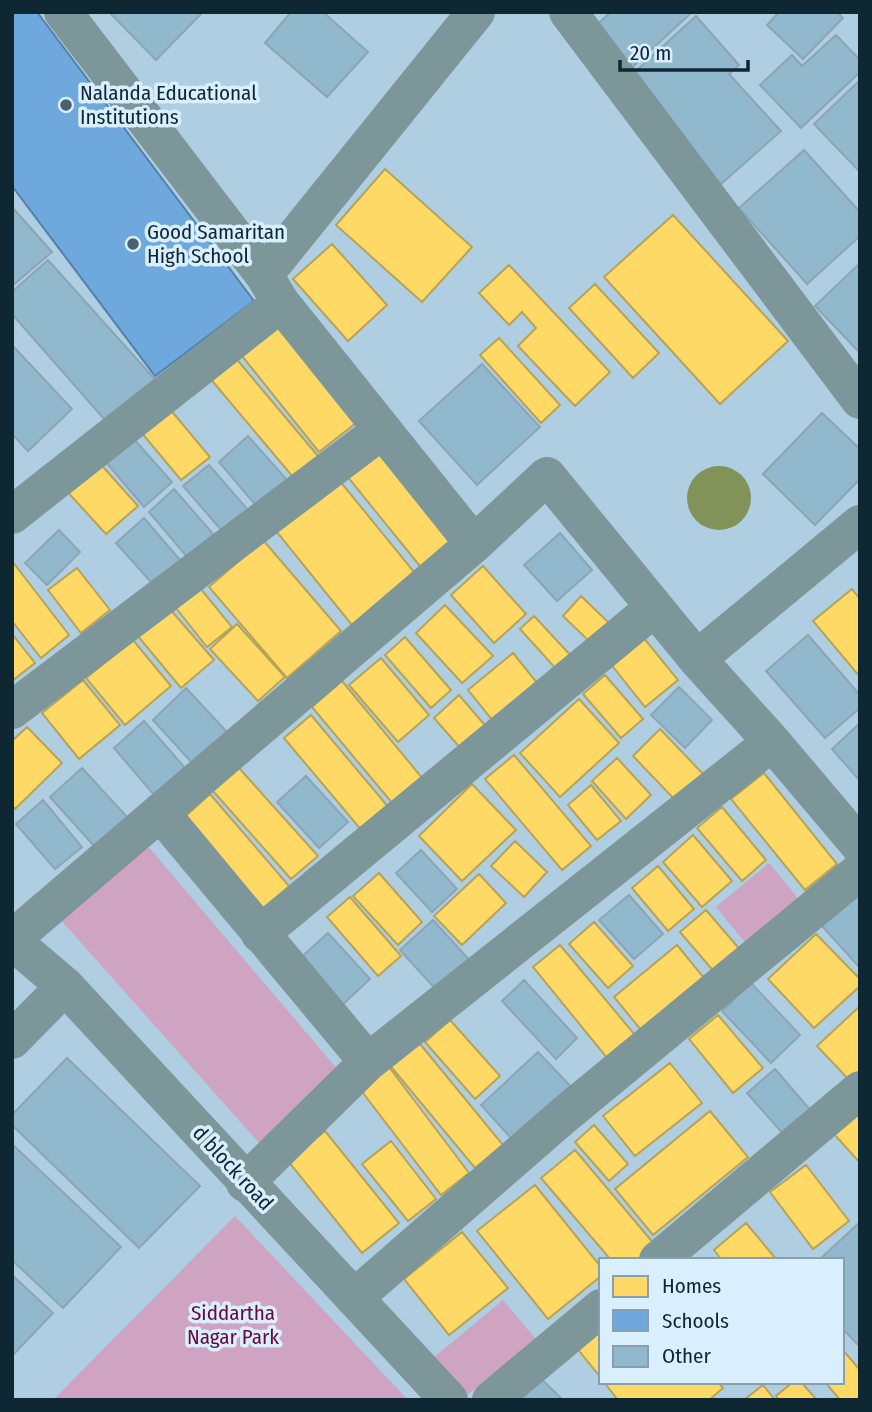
<svg xmlns="http://www.w3.org/2000/svg" width="872" height="1412" viewBox="0 0 872 1412" font-family="'Fira Sans Condensed',sans-serif">
	<style>
		.green { fill: #cfa3c2 }
		.water { fill: #82935a }
		.homes { fill: #ffd966; stroke: #b7a357; stroke-width: 2 }
		.schools { fill: #6fa8dc; stroke: #5281a9; stroke-width: 2 }
		.building { fill: #92b8cd; stroke: #8ca5b4; stroke-width: 2 }
		.lines { fill: none; stroke-linecap: round; stroke-linejoin: round }
		.minor { stroke: #7d969a; stroke-width: 38 }
		.poi-dot { fill: #476170; stroke: #d9effd; stroke-width: 2.5 }
		.labels { text-anchor: middle; dominant-baseline: central; stroke-width: 7; stroke-linejoin: round; paint-order: stroke }
		.poi-label { font-size: 21px; fill: #0f2633; stroke: #d9effd; text-anchor: start }
		.street-label { font-size: 21px; fill: #0f2633; stroke: #d9effd }
		.park-label { font-size: 21px; fill: #6c073c; stroke: #d9effd }
	</style>
	<rect width="100%" height="100%" fill="#afcee1"/>
	<!-- green -->
	<path class="green" d="M141,838l197,232 -69,84 -210,-236z
		M769,863l32,39 -53,44 -32,-39z
		M235,1216l173,184h-355z
		M503,1300l33,39 -71,58 -32,-39z"/>
	<!-- water -->
	<path class="water" d="M687 498a32 32 0 1 1 64 0a32 32 0 1 1-64 0Z"/>
	<!-- homes -->
	<path class="homes" d="M385,169l87,78 -50,55 -86,-77z
		M673,215l115,126 -68,63 -116,-127z
		M332,244l55,61 -39,36 -55,-62z
		M509,265l101,107 -35,34 -57,-60 18,-18 -14,-16 -13,13 -30,-32z
		M595,284l64,69 -26,25 -64,-70z
		M276,321l80,102 -37,29 -81,-101z
		M499,338l61,67 -19,18 -61,-68z
		M234,356l89,106 -25,21 -89,-106z
		M169,408l41,49 -29,23 -40,-48z
		M378,450l78,96 -32,25 -77,-95z
		M96,459l42,47 -32,28 -42,-46z
		M339,480l80,98 -63,52 -80,-99z
		M263,540l78,91 -54,47 -78,-91z
		M12,561l57,74 -28,23 -29,-37z
		M483,566l43,48 -32,29 -43,-48z
		M77,568l33,42 -29,23 -33,-43z
		M200,588l32,39 -25,20 -31,-39z
		M852,589l8,10v78l-47,-56z
		M581,596l28,27 -18,20 -28,-27z
		M445,605l48,51 -31,27 -46,-50z
		M169,608l45,52 -33,28 -44,-53z
		M534,616l39,42 -15,13 -38,-42z
		M237,624l48,53 -27,24 -48,-52z
		M12,634l23,29 -23,18z
		M405,637l46,53 -20,18 -46,-53z
		M643,637l35,43 -33,27 -35,-44z
		M133,640l38,46 -46,39 -39,-47z
		M513,653l29,36 -45,37 -29,-36z
		M381,658l48,57 -31,27 -49,-57z
		M605,675l38,44 -22,19 -38,-44z
		M83,680l37,45 -41,34 -37,-46z
		M342,681l81,98 -30,25 -81,-97z
		M459,695l30,35 -25,22 -30,-34z
		M579,699l40,44 -59,54 -40,-44z
		M311,715l79,94 -27,23 -79,-94z
		M27,727l35,36 -47,46 -3,-3v-65z
		M660,729l45,47 -27,27 -45,-47z
		M514,755l77,91 -29,24 -77,-91z
		M617,758l34,37 -25,24 -34,-38z
		M239,768l79,88 -27,23 -78,-88z
		M764,773l73,91 -32,26 -74,-91z
		M472,784l44,46 -54,51 -43,-45z
		M591,785l30,36 -24,19 -29,-35z
		M210,794l85,99 -34,29 -84,-98z
		M722,807l44,53 -24,21 -45,-53z
		M693,835l39,46 -30,26 -39,-45z
		M515,841l32,31 -23,25 -33,-31z
		M658,866l36,43 -26,22 -36,-43z
		M379,873l43,49 -24,23 -45,-49z
		M479,874l27,29 -44,42 -28,-29z
		M350,897l51,59 -23,20 -51,-59z
		M706,910l36,42 -26,22 -36,-42z
		M594,922l39,44 -25,22 -39,-44z
		M816,934l44,45v7l-46,42 -46,-49z
		M560,945l80,96 -28,23 -79,-97z
		M677,945l32,39 -63,52 -32,-39z
		M860,1006v72l-7,6 -36,-38z
		M718,1015l45,53 -30,25 -44,-54z
		M450,1020l50,56 -25,23 -50,-57z
		M416,1039l87,106 -28,23 -87,-105z
		M386,1063l83,110 -28,22 -84,-110z
		M670,1063l32,40 -67,53 -32,-40z
		M710,1111l38,46 -95,78 -38,-46z
		M860,1111v52l-26,-29z
		M594,1125l34,39 -19,17 -34,-39z
		M325,1131l74,92 -37,30 -74,-92z
		M391,1141l45,58 -28,22 -46,-57z
		M575,1150l80,95 -18,15h-26l-70,-82z
		M806,1165l43,56 -36,28 -43,-57z
		M535,1185l66,82v9l-53,43 -71,-88z
		M746,1223l31,37h-55l-8,-10z
		M462,1232l46,56 -59,47 -45,-56z
		M601,1325v53l-26,-32z
		M842,1349l18,21v30h-20l-15,-18h17z
		M604,1382h114l5,6 -14,12h-91z
		M793,1382h8l16,18h-38l-3,-4z
		M763,1385l12,15h-31z"/>
	<!-- schools -->
	<path class="schools" d="M12,12h25l217,289 -99,75 -143,-190z"/>
	<!-- building -->
	<path class="building" d="M109,12h94l-47,48z
		M291,12h32l45,40 -41,45 -62,-54z
		M611,12h81l-68,63 -38,-41z
		M779,12h58l6,6 -40,41 -36,-34z
		M696,16l43,49 -10,9 52,57 -60,53 -94,-105z
		M836,35l24,25v12l-59,56 -41,-43 32,-30 10,11z
		M860,80v92l-46,-48z
		M804,150l56,62v24l-53,48 -68,-76z
		M12,207l40,45 -40,34z
		M48,260l112,125 -48,43 -100,-114v-22z
		M860,263v90l-45,-47z
		M12,345l60,64 -44,42 -16,-17z
		M482,364l58,63 -63,58 -58,-64z
		M822,413l38,36v30l-45,46 -52,-51z
		M248,436l47,53 -30,27 -46,-54z
		M132,437l40,45 -28,25 -39,-46z
		M209,465l39,45 -25,22 -40,-46z
		M174,489l40,46 -26,23 -39,-46z
		M144,518l42,49 -27,24 -43,-48z
		M59,530l21,22 -33,33 -22,-22z
		M560,533l32,37 -35,31 -33,-36z
		M808,635l52,60v13l-35,30 -59,-67z
		M679,687l33,33 -27,28 -34,-33z
		M186,688l41,44 -34,32 -40,-44z
		M144,721l42,48 -31,27 -41,-48z
		M860,723v58l-28,-32z
		M82,768l45,49 -32,30 -45,-50z
		M306,776l42,46 -29,26 -42,-46z
		M43,800l39,47 -27,22 -39,-45z
		M421,850l36,39 -25,23 -36,-39z
		M860,894v74l-38,-42z
		M629,895l34,39 -29,25 -35,-39z
		M433,920l40,44 -33,30 -40,-44z
		M328,933l42,46 -30,28 -43,-46z
		M524,980l53,58 -21,21 -54,-58z
		M751,983l49,52 -29,28 -49,-52z
		M538,1052l40,42 -58,54 -39,-43z
		M67,1058l133,128 -61,62 -127,-123v-10z
		M775,1069l44,51 -27,24 -45,-51z
		M12,1144l109,103 -58,61 -51,-48z
		M859,1223l1,1v123l-18,-19v-68h-23z
		M12,1275l41,38 -41,43z
		M532,1370l31,30h-59z"/>
	<g class="lines">
		<!-- minor -->
		<path class="minor" d="M63,12l201,263 17,28 193,241
			M568,12l292,388
			M264,275l212,-263
			M12,515l269,-212
			M697,659l163,-135
			M12,710l369,-279
			M160,812l208,250
			M260,934l394,-326
			M12,939l462,-395 73,-68 150,183 75,83 88,104
			M12,941l53,45 384,414
			M12,1040l53,-54
			M245,1183l123,-121 404,-320
			M658,1260l202,-170
			M354,1298l209,-182 297,-245
			M491,1400l110,-92"/>
	</g>
	<!-- markers -->
	<g class="poi-dot">
		<circle cx="66" cy="105" r="7"/>
		<circle cx="133" cy="244" r="7"/>
	</g>
	<g class="labels">
		<!-- poi labels -->
		<g class="poi-label">
			<text x="80" y="93">Nalanda Educational<tspan x="80" dy="24">Institutions</tspan></text>
			<text x="147" y="232">Good Samaritan<tspan x="147" dy="24">High School</tspan></text>
		</g>
		<!-- street labels -->
		<g class="street-label">
			<text transform="translate(233 1168) rotate(47)">d block road</text>
		</g>
		<!-- park labels -->
		<g class="park-label">
			<text x="233" y="1313">Siddartha<tspan x="233" dy="24">Nagar Park</tspan></text>
		</g>
	</g>
	<!-- border -->
	<rect width="872" height="1412" fill="none" stroke="#0f2633" stroke-width="28"/>
	<!-- legend -->
	<rect x="599" y="1258" width="245" height="126" fill="#d9effd" stroke="#889fac" stroke-width="2"/>
	<rect x="613" y="1276" width="35" height="21" fill="#ffd966" stroke="#889fac" stroke-width="2"/>
	<text x="662" y="1293" font-size="21" fill="#0f2633">Homes</text>
	<rect x="613" y="1310" width="35" height="21" fill="#6fa8dc" stroke="#889fac" stroke-width="2"/>
	<text x="662" y="1328" font-size="21" fill="#0f2633">Schools</text>
	<rect x="613" y="1346" width="35" height="21" fill="#92b8cd" stroke="#889fac" stroke-width="2"/>
	<text x="662" y="1363" font-size="21" fill="#0f2633">Other</text>
	<!-- scale -->
	<path d="M620 60v10h128v-10" fill="none" stroke="#0f2633" stroke-width="3.5"/>
	<text x="630" y="60" font-size="21" fill="#0f2633" stroke="#d9effd" stroke-width="5" paint-order="stroke">20 m</text>
</svg>
